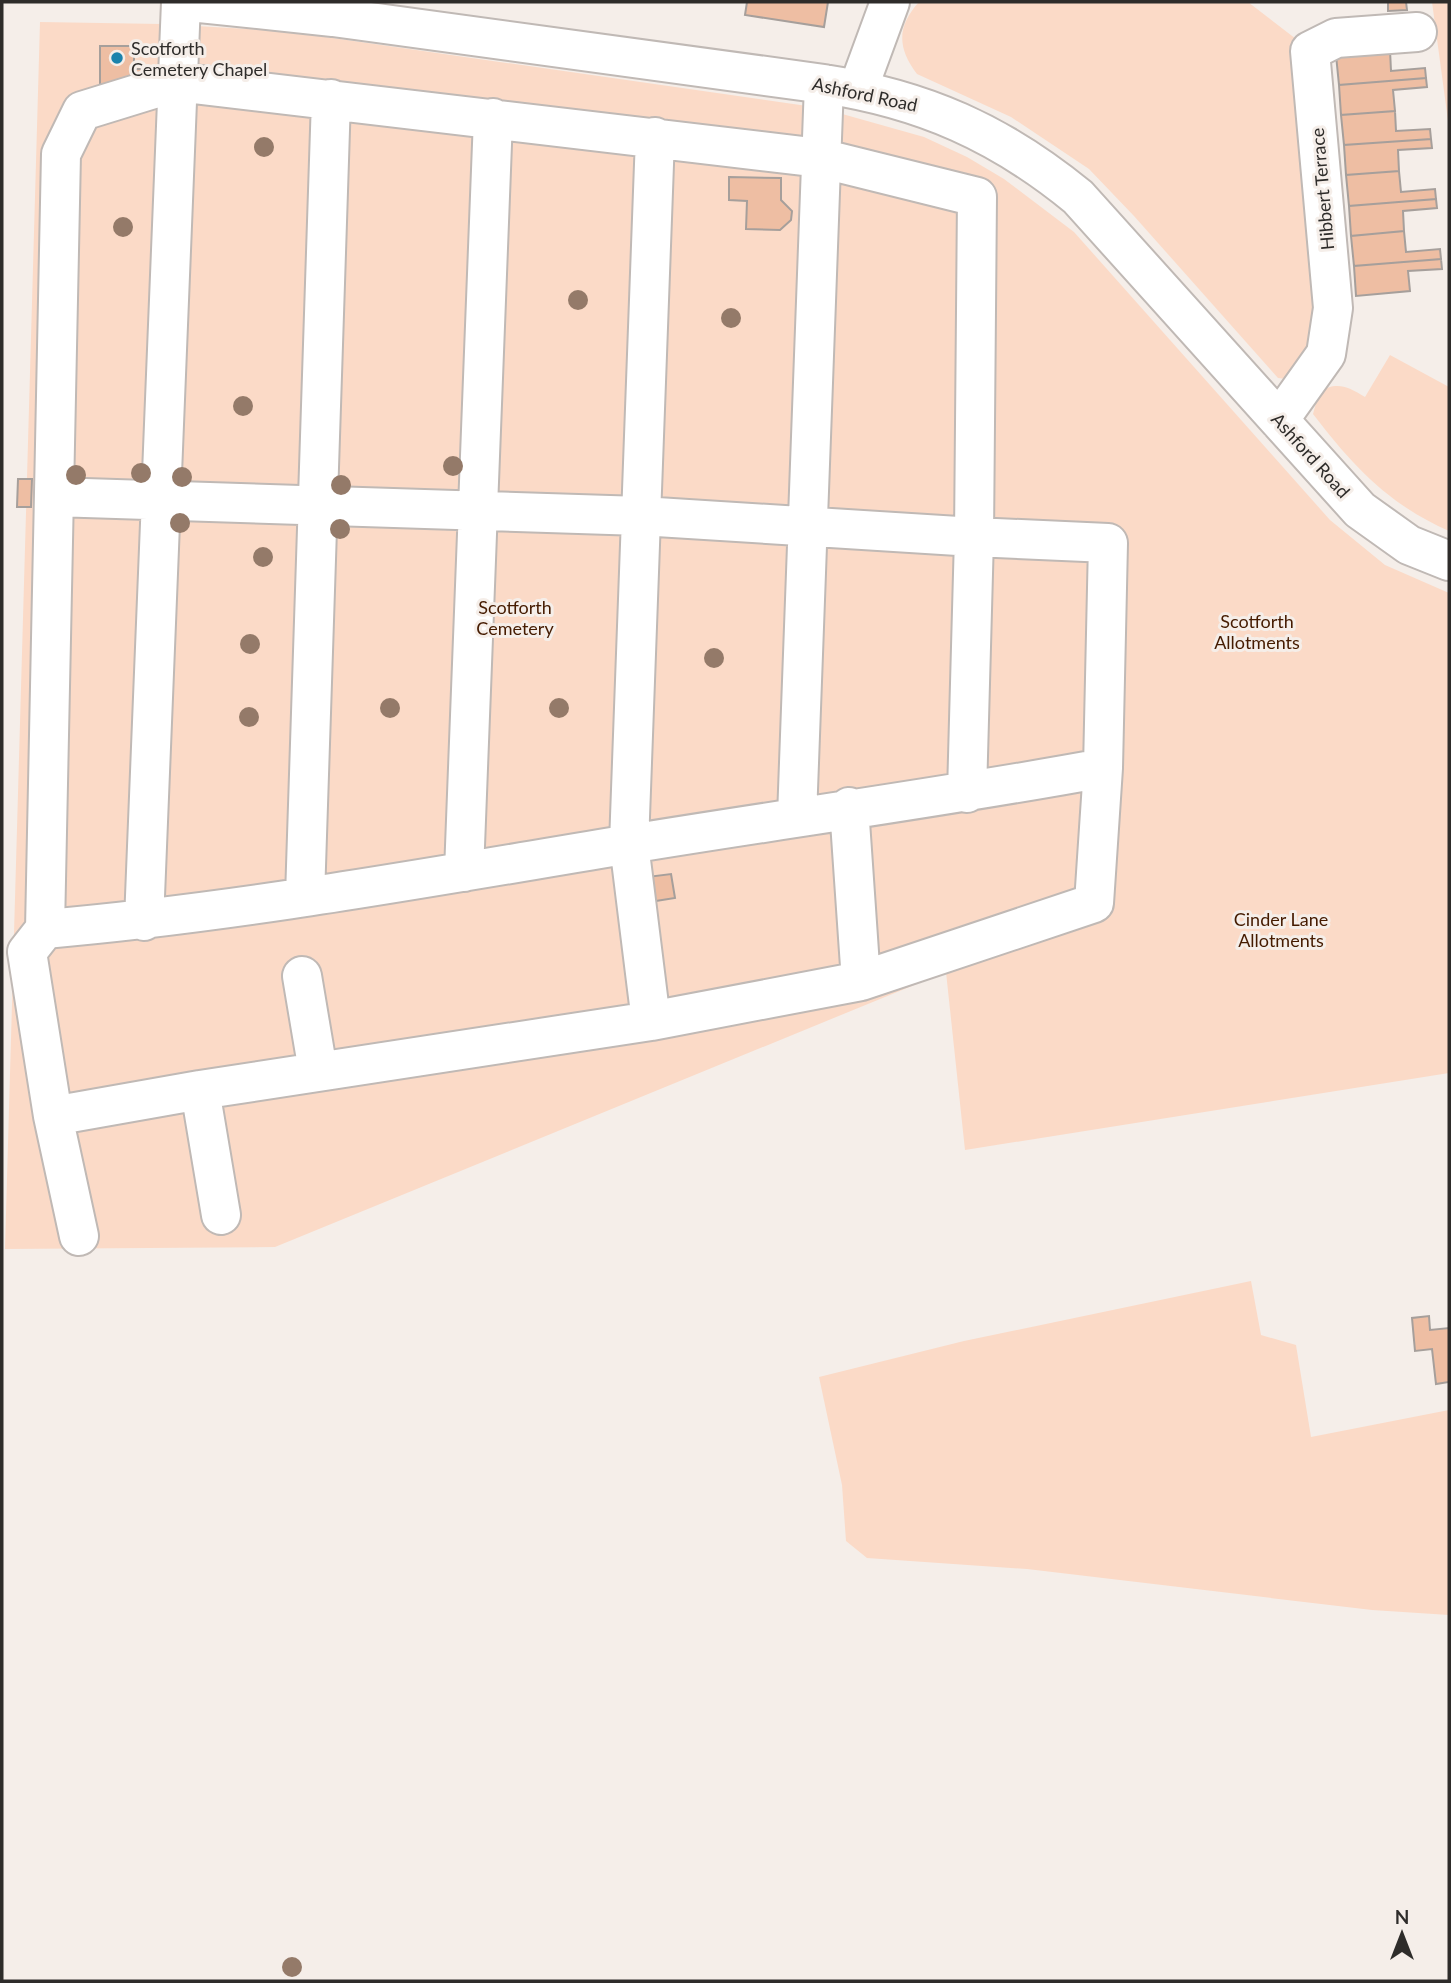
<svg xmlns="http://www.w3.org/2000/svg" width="1451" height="1983" viewBox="0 0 1451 1983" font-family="Lato,sans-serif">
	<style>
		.green { fill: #fbdac7 }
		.building { fill: #eebea3; stroke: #a69f9b; stroke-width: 2 }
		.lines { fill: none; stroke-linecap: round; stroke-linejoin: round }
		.minor-casing { stroke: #c0b9b5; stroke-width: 42 }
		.minor { stroke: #fff; stroke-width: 38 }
		.tree { fill: #947a69 }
		.poi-dot { fill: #1c83ac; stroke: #f5eee9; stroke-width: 2.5 }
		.labels { text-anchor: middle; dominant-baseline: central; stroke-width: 6; stroke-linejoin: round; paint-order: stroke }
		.poi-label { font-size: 18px; fill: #2e2c2a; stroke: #f5eee9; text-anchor: start }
		.street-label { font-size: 18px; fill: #2e2c2a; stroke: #f5eee9 }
		.park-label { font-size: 18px; fill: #451b00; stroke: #f5eee9 }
	</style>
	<rect width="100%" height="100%" fill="#f5eee9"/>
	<!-- green -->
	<path class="green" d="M919,2h329l48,37 24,303 -34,37 -8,-1 -144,-162 -45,-47 -78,-52 -94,-43c-20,-26 -20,-48 2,-72z
		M1432,2h17v126z
		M40,22l122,2 122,7 537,77 103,29 43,20 37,22 70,53 256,288 55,45 64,28v480l-484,77 -19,-178 -671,275 -270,2z
		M1390,355l59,32v144c-61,-27 -96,-65 -136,-117l6,-22c18,-11 29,-5 46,5z
		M1251,1281l10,54 35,10 15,92 138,-27v205l-77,-5 -345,-41 -160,-11 -21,-17 -4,-56 -23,-108 145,-36z"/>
	<!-- building -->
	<path class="building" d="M747,2h81l-4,25 -79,-12z
		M1388,2h18l1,8 -19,1z
		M100,46h34v23h9v14l-43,8z
		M1390,50l1,21 34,-3 1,10 -87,7 -3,-30z
		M1426,78l1,9 -34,3 2,21 -54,4 -2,-30z
		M1395,111l1,20 34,-2 1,10 -87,6 -3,-30z
		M1431,139l1,9 -34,2 1,21 -53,4 -2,-30z
		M1399,171l2,21 34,-3 1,10 -87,7 -3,-31z
		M729,177l52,1v22l11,11 -1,9 -11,10 -34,-1 1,-28 -18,-1z
		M1436,199l1,9 -34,3 1,20 -53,5 -2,-30z
		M1404,231l2,21 34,-3 1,10 -87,7 -3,-30z
		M1441,259l1,10 -34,2 2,20 -54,5 -2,-30z
		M18,479h14l-1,28h-14z
		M671,874l4,24 -32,5 -4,-25z
		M1429,1316l1,14 19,-2v54l-13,2 -4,-35 -17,2 -3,-33z"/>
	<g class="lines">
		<!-- minor casing -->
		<g class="minor-casing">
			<path id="minor" d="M190,2l143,15 491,67c99,15 176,49 254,113l282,313 49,35 40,16
				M858,89l32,-87
				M1279,420l47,-66 7,-46 -23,-257 26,-13 81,-6
				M54,497l587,19 333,21 -7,256
				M849,807l12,174
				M797,817l27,-733
				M464,872l29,-754
				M305,897l26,-798
				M144,921l37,-919
				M45,929c196,-17 391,-53 585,-85 158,-26 316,-47 473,-76
				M302,976l16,95
				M651,1021l-22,-177 26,-707
				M200,1090l21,125
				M53,1116l147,-26 451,-69 210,-40 233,-78 9,-135 5,-225 -134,-6 3,-340 -157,-39 -644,-76 -94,29 -21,43 -16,775 -18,23 26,164 26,120"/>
		</g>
		<!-- minor -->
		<use href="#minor" class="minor"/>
	</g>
	<!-- trees -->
	<g class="tree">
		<circle cx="264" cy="147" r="10"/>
		<circle cx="123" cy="227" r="10"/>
		<circle cx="578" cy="300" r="10"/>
		<circle cx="731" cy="318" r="10"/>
		<circle cx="243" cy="406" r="10"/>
		<circle cx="453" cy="466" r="10"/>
		<circle cx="141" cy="473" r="10"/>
		<circle cx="76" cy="475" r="10"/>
		<circle cx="182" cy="477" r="10"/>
		<circle cx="341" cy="485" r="10"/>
		<circle cx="180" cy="523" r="10"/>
		<circle cx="340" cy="529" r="10"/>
		<circle cx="263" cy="557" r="10"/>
		<circle cx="250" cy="644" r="10"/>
		<circle cx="714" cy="658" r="10"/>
		<circle cx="390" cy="708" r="10"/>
		<circle cx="559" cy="708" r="10"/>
		<circle cx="249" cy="717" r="10"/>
		<circle cx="292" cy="1967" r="10"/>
	</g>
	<!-- markers -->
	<circle class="poi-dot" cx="117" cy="58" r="7"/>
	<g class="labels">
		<!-- poi labels -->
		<g class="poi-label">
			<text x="131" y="48">Scotforth<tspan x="131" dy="21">Cemetery Chapel</tspan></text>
		</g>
		<!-- street labels -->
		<g class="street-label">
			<text transform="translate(865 94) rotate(12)">Ashford Road</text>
			<text transform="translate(1322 189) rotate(-95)">Hibbert Terrace</text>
			<text transform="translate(1311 455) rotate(48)">Ashford Road</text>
		</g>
		<!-- park labels -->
		<g class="park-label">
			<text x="515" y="607">Scotforth<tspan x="515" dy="21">Cemetery</tspan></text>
			<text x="1257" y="621">Scotforth<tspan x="1257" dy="21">Allotments</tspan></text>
			<text x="1281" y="919">Cinder Lane<tspan x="1281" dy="21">Allotments</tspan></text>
		</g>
	</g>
	<!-- border -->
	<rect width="1451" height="1983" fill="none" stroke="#2e2c2a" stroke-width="7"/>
	<!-- north arrow -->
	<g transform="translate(1402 1934)" stroke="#f5eee9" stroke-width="5" paint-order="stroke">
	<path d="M0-5L12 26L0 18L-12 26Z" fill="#2e2c2a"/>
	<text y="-10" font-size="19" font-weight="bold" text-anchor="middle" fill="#2e2c2a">N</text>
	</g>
</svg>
